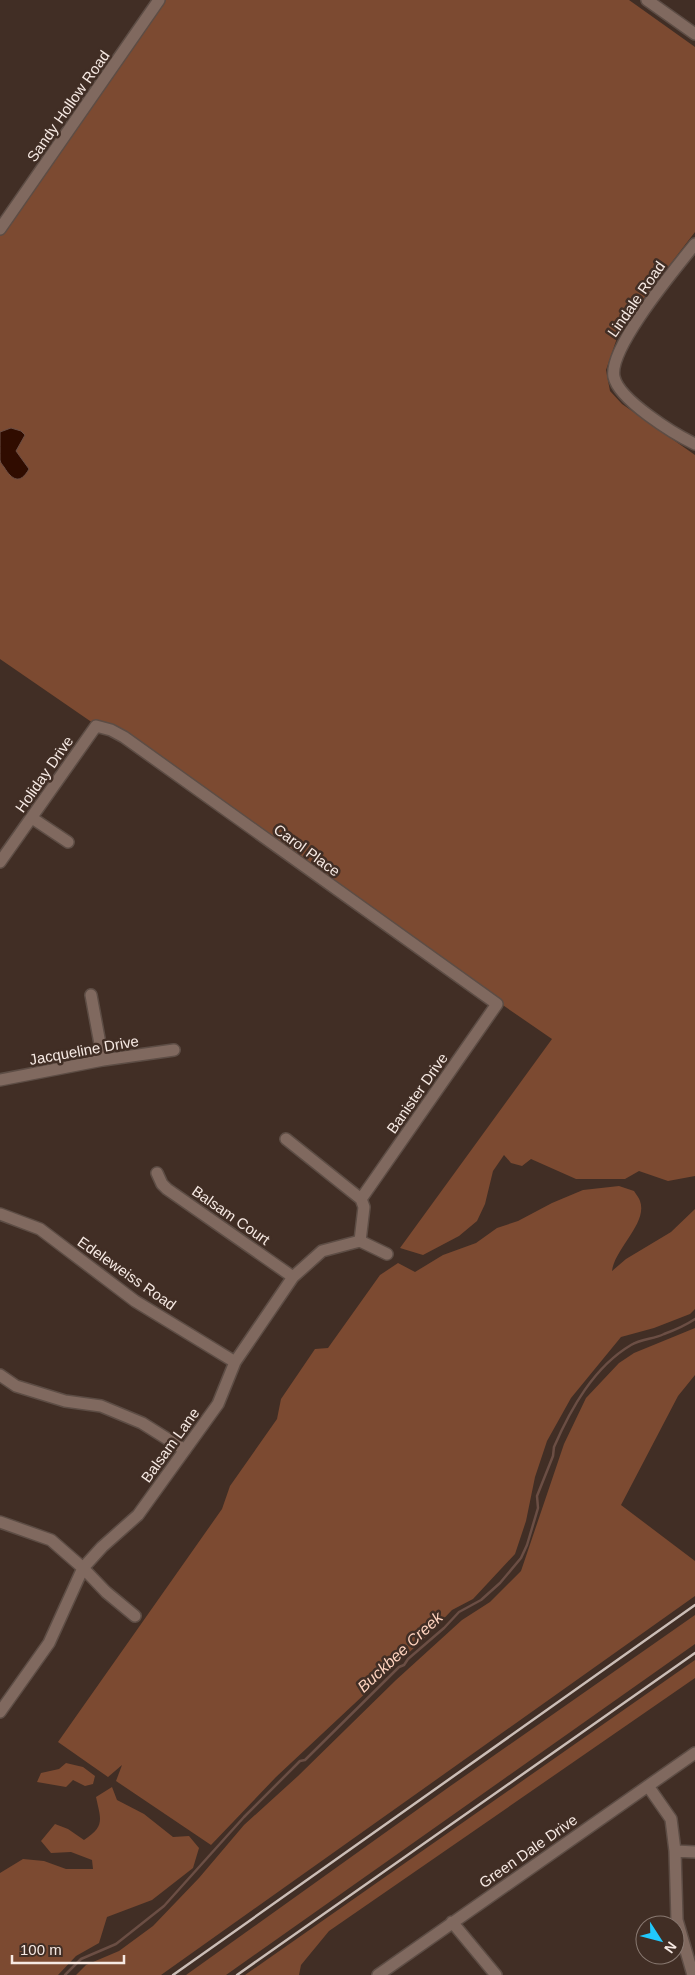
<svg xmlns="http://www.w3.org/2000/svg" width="695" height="1975" viewBox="0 0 695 1975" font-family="Helvetica,sans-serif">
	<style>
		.green { fill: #7c4a31 }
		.water { fill: #300c00; stroke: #6b4e44 }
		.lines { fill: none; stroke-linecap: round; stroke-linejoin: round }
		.stream { stroke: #6b4e44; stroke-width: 2.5 }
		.minor-casing { stroke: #5d4d45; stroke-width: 14 }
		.minor { stroke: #80695f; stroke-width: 11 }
		.rail { stroke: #cbbdb6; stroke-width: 2.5 }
		.labels { text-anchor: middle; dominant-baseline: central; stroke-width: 5; stroke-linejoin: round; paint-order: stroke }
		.street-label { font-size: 15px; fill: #f6e9e3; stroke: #412e25 }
		.water-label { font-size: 16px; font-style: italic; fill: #fdd2be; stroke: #412e25 }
	</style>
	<rect width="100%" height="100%" fill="#412e25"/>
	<!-- green -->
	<path class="green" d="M163,0h466l66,47v185l-54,70 -24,36 -11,32 4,21 12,13 73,51v721l-27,5 -29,-10 -14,8h-49l-45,-20 -9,7 -11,-3 -7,-8 -11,16 -8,33 -8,17 -18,15 -36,19 -23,-7 152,-209 -552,-380v-425z
		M619,1186l15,5c2,3 5,7 6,10 8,22 -25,47 -28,70l14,-12 45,-27 24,-23v100l-5,5 -36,14 -33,9 -50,61 -24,43 -12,36 -9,44 -11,33 -42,45 -21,11 -20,21 -156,146 -65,68 -95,-64 6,-16 -14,12 -50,-35 164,-233 8,-23 47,-67 4,-20 34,-50 13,-1 52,-73 18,-12 17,9 28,-17 33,-12 21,-15 21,-7 34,-18 31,-13z
		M695,1328v47l-17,21 -57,109 74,56v35l-534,379h-85l10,-10 33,-14 34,-25 46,-48 45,-53 54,-49 98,-96 66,-60 28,-18 31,-31 43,-127 22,-46 33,-35 15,-10z
		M695,1615v29l-469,331h-40l263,-188z
		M695,1660v18l-366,253 -28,34 -2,10h-54z
		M66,1763l17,4 12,9 -2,8 -8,2 -12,-6 -7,7 -29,-5 4,-9 18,-4z
		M112,1787l5,13 27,14 29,23 16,-1 10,12 -6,20 -41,32 -45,17 -8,26 -23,13 -18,19h-58v-102l23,-14 21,2 22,8h27l-1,-9 -21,-8 -20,1 -10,-12 14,-17 13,5 16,11c21,-14 17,-20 12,-43z"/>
	<!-- water -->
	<path class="water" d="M11,428l10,3 4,4 -9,16 13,18c-9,16 -17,11 -25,-2 -2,-3 -3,-3 -4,-7 0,-8 0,-19 0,-28z"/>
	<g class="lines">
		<!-- stream -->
		<path class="stream" d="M65,1975l16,-16 35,-15 48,-38 80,-89 56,-56 5,-1 94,-93 5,-2 4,-6 36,-31 15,-16 22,-12 19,-17 21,-25 6,-13 11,-37 -1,-12 16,-40 1,-9c17,-39 40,-80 77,-102 10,-6 23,-6 33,-11 11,-4 22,-9 31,-15"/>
		<!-- minor casing -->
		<g class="minor-casing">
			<path id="minor" d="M647,0l48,34
				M0,229l159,-229
				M695,244c-19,24 -87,104 -81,133 5,23 60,57 81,67
				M32,818l36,24
				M0,862l96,-136 15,4 13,7 373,267 -136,195
				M91,995l12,65
				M0,1080l103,-20 71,-10
				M286,1139l75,60 3,8 -4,34
				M157,1173l5,11 5,5 126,88
				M0,1214l40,15 95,72 100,61
				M0,1375l16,11 49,15 36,5 41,17 43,27
				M0,1522l51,18 32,28 23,24 29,24
				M0,1712l49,-69 34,-75 19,-21 36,-32 80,-111 17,-42 58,-85 29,-26 38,-10 27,13
				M648,1786l23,33 4,32 2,69 16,55
				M675,1851l20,1
				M452,1922l44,53
				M378,1975l317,-222"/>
		</g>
		<!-- minor -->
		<use href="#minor" class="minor"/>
		<!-- rail -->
		<path class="rail" d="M173,1975l522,-370
			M237,1975l458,-322"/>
	</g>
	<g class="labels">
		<!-- street labels -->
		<g class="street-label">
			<text transform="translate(68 106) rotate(-55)">Sandy Hollow Road</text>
			<text transform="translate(636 299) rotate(-55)">Lindale Road</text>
			<text transform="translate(44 774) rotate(-55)">Holiday Drive</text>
			<text transform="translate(307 850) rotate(36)">Carol Place</text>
			<text transform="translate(84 1050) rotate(-10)">Jacqueline Drive</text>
			<text transform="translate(417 1093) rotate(-55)">Banister Drive</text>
			<text transform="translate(231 1215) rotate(35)">Balsam Court</text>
			<text transform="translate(127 1273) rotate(35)">Edeleweiss Road</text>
			<text transform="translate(170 1445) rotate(-54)">Balsam Lane</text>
			<text transform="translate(528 1851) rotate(-35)">Green Dale Drive</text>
		</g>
		<!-- water labels -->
		<g class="water-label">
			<text transform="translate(400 1652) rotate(-43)">Buckbee Creek</text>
		</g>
	</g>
	<!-- north arrow -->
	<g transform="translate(660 1940) rotate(126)"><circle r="24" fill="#412e25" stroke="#897971"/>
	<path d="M0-4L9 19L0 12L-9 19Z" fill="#21c9fd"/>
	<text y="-8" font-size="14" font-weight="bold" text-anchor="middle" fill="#f6e9e3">N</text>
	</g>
	<!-- scale -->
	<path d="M12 1955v8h112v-8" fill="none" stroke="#f6e9e3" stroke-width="2.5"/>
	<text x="20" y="1955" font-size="15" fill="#f6e9e3" stroke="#412e25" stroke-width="4" paint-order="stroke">100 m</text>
</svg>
